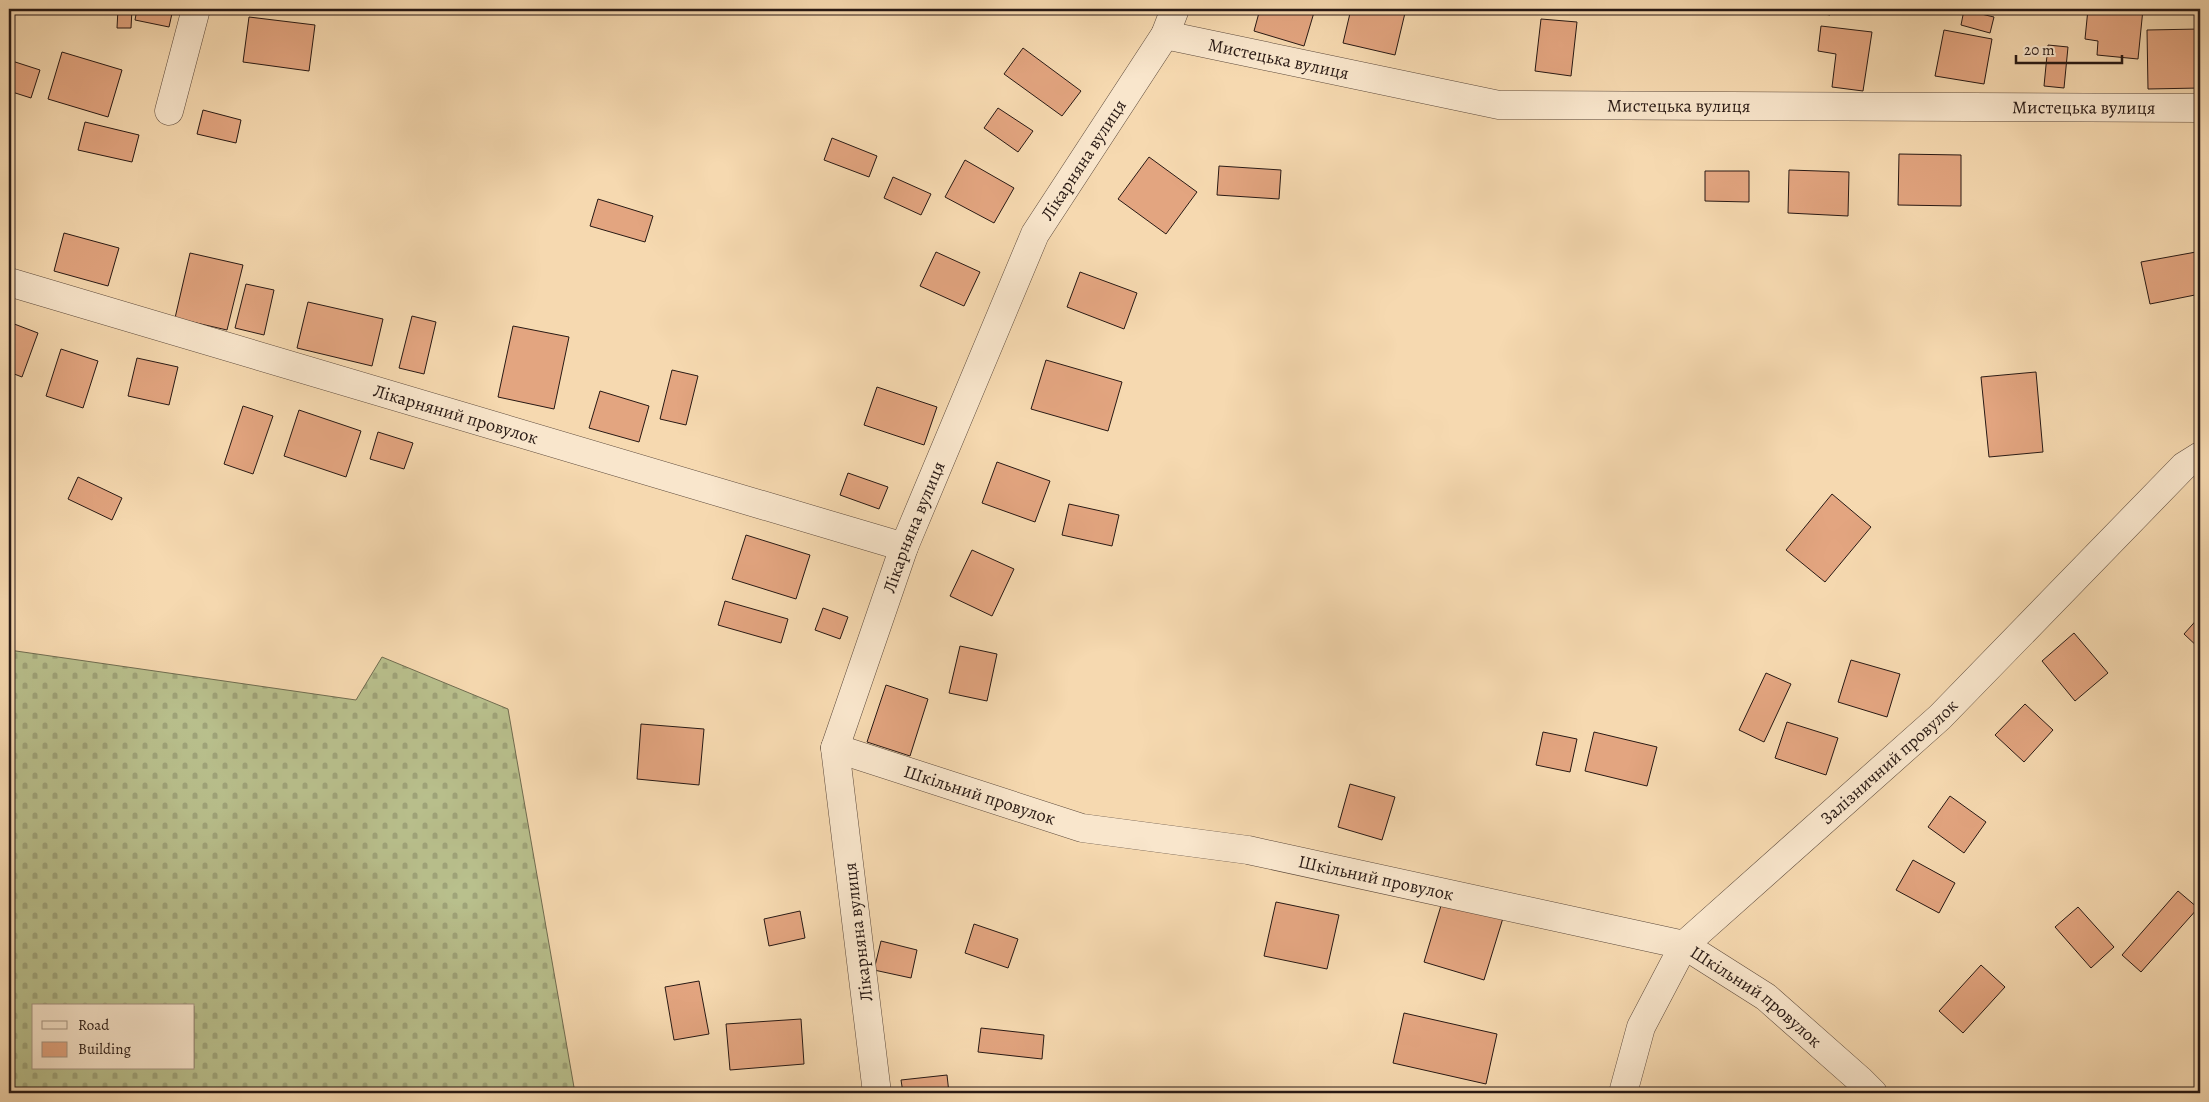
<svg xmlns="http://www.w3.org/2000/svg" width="2209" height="1102" viewBox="0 0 2209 1102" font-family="Alegreya,serif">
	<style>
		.cemetery { fill: url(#cemetery-stones); stroke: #706c50; fill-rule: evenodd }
		.building { fill: #e3a580; stroke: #281914 }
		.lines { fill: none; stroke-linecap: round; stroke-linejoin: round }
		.minor-casing { stroke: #5c493b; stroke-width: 29 }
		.minor { stroke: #f9e6cc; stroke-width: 28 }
		.labels { text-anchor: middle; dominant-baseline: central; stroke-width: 4; stroke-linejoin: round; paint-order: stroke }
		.street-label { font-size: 18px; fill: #281914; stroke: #f9e6cc }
	</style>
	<defs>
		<pattern id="cemetery-stones" width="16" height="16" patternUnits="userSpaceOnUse" patternTransform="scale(1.25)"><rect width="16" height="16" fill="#b9c08d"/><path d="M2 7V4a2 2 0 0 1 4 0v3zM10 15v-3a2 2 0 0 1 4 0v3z" fill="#9fa479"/></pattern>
	</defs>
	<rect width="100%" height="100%" fill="#f6d9b0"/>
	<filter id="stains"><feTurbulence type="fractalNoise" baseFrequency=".004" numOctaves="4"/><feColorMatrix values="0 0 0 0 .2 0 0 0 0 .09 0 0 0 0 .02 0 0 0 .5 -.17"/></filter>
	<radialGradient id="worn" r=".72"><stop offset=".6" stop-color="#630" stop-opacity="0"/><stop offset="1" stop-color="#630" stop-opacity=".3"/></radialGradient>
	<!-- cemetery -->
	<path class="cemetery" d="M9,650l347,50 26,-43 126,52 67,384h-566zM34,1006h160v62h-160z"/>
	<!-- building -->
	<path class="building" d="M118,9h14l-1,19h-14z
		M137,9h36l-4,18 -34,-7z
		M1260,9h55l-11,37 -50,-15z
		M1351,9h35l19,4 -10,42 -52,-12z
		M1796,9h35l-1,6z
		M2088,9h55l-5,50 -41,-4 1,-14 -13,-2z
		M1964,10l30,7 -4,16 -29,-8z
		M249,17l66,8 -6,46 -66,-9z
		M1541,19l36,3 -6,54 -36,-5z
		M1821,26l51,6 -9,59 -31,-4 4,-33 -18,-3z
		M2200,29v59l-52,1 -1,-59z
		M1944,30l48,9 -8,45 -49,-8z
		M2048,45l20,2 -4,41 -20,-2z
		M1023,48l58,43 -19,25 -58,-42z
		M62,52l60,18 -14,47 -60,-18z
		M9,60l31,10 -9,28 -22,-7z
		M998,108l35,23 -15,21 -34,-24z
		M203,110l38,10 -5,23 -39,-9z
		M85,122l54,13 -7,27 -54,-12z
		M832,138l45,18 -8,21 -45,-17z
		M1899,154l62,1v51l-63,-1z
		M1149,157l48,35 -31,42 -48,-35z
		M965,160l49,28 -20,35 -49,-26z
		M1219,166l62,4 -2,29 -62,-4z
		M1789,170l60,2 -1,44 -60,-3z
		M1705,171h44v31l-44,-1z
		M893,177l38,17 -10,21 -37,-17z
		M598,199l55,17 -8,26 -55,-16z
		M64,233l55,15 -11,38 -54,-15z
		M936,252l44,20 -16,34 -44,-20z
		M2196,252l4,22v20l-50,10 -9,-42z
		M190,253l53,12 -16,65 -52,-12z
		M1080,272l57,21 -13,36 -57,-22z
		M246,284l28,6 -10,45 -29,-7z
		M308,302l75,17 -11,47 -75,-18z
		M412,316l24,6 -12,52 -25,-6z
		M9,322l29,11 -16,44 -13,-5z
		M513,326l56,11 -15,72 -56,-12z
		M61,349l37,12 -15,47 -37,-12z
		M137,358l41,9 -9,38 -41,-9z
		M1046,360l76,22 -14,49 -77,-22z
		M672,370l26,6 -12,49 -26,-6z
		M2036,372l7,80 -54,5 -8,-80z
		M877,387l60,20 -13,38 -60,-20z
		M600,391l49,15 -10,36 -50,-14z
		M243,406l30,10 -20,58 -29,-10z
		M299,410l62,21 -15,46 -62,-21z
		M378,432l35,11 -9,26 -34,-10z
		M997,462l53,19 -15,41 -53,-19z
		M848,473l40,14 -9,22 -39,-14z
		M78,477l44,21 -10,22 -44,-21z
		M1832,494l39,33 -46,55 -39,-32z
		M1069,504l50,11 -7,31 -50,-11z
		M746,535l64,20 -14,44 -64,-20z
		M972,550l42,19 -22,47 -42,-20z
		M725,601l63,18 -7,24 -63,-18z
		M823,608l25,9 -8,22 -25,-9z
		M2200,616v33l-16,-15z
		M2074,633l34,40 -33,28 -33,-40z
		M960,646l37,8 -10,47 -38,-8z
		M1851,660l49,14 -13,43 -49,-15z
		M1766,673l25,11 -27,58 -25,-12z
		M886,685l42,14 -18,57 -43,-14z
		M2025,704l28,26 -29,32 -29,-27z
		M1787,722l51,16 -12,37 -51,-17z
		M641,724l63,5 -5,56 -62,-6z
		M1543,732l34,7 -7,33 -34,-7z
		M1594,732l63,15 -10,39 -62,-15z
		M1350,784l45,13 -13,43 -44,-13z
		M1950,796l36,26 -22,31 -36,-26z
		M1913,860l42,23 -16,30 -43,-23z
		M2178,891l20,17 -57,64 -19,-17z
		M1443,899l60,19 -19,62 -60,-18z
		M1276,902l63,13 -12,54 -63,-13z
		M2078,907l36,40 -23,21 -36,-41z
		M800,911l5,27 -36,8 -5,-27z
		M974,924l44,15 -10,29 -43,-15z
		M881,941l36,9 -6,28 -37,-8z
		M1981,965l24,22 -42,46 -24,-22z
		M699,981l10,53 -35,6 -9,-53z
		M1404,1013l93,21 -11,50 -93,-21z
		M801,1019l3,45 -74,6 -4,-46z
		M981,1028l63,7 -2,24 -64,-7z
		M947,1075l2,18h-46l-2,-13z"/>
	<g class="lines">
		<!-- minor casing -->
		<g class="minor-casing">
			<g id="minor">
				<path id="s1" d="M1165,35l334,70 701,3"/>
				<path d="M169,111l27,-102"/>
				<path id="s2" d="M9,282l895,265"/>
				<path id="s3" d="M835,748l247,80 166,22 436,95 82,52 94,83 13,13"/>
				<path id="s4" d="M877,1093l-42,-345 69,-201 131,-313 130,-199 10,-26"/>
				<path id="s5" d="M1623,1093l18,-66 43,-82 256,-228 244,-251 16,-10"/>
			</g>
		</g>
		<!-- minor -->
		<use href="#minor" class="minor"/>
	</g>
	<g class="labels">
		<!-- street labels -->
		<g class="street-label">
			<text stroke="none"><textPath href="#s1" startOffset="116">Мистецька вулиця</textPath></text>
			<text stroke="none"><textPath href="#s1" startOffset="521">Мистецька вулиця</textPath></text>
			<text stroke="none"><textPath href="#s1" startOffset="926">Мистецька вулиця</textPath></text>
			<text stroke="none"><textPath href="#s4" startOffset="988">Лікарняна вулиця</textPath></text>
			<text stroke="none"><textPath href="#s2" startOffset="466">Лікарняний провулок</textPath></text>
			<text stroke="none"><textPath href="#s4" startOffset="582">Лікарняна вулиця</textPath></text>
			<text stroke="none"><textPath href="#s5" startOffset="436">Залізничний провулок</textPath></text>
			<text stroke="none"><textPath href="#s3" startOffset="152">Шкільний провулок</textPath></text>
			<text stroke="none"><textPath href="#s3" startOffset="558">Шкільний провулок</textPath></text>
			<text transform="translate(858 932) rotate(-97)">Лікарняна вулиця</text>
			<text stroke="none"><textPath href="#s3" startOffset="962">Шкільний провулок</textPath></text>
		</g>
	</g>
	<!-- margin -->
	<rect width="2209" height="1102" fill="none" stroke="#f6d9b0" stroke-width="30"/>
	<rect x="10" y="10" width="2189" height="1082" fill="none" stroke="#281914" stroke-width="2.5"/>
	<rect x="15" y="15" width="2179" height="1072" fill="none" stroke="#281914"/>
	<!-- legend -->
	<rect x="32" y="1004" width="162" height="65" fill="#f9e6cc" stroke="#a59482"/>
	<rect x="42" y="1021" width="25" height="8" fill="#f9e6cc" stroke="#a59482"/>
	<text x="78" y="1030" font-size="15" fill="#281914">Road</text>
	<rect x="42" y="1042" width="25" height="15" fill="#e3a580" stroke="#a59482"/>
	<text x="78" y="1054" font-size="15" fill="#281914">Building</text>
	<!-- scale -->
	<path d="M2016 55v8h106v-8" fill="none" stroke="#281914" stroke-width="2.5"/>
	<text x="2024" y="55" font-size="15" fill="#281914" stroke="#f9e6cc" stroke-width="4" paint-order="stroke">20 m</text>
	<rect width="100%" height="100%" filter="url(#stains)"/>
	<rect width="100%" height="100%" fill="url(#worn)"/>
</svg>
